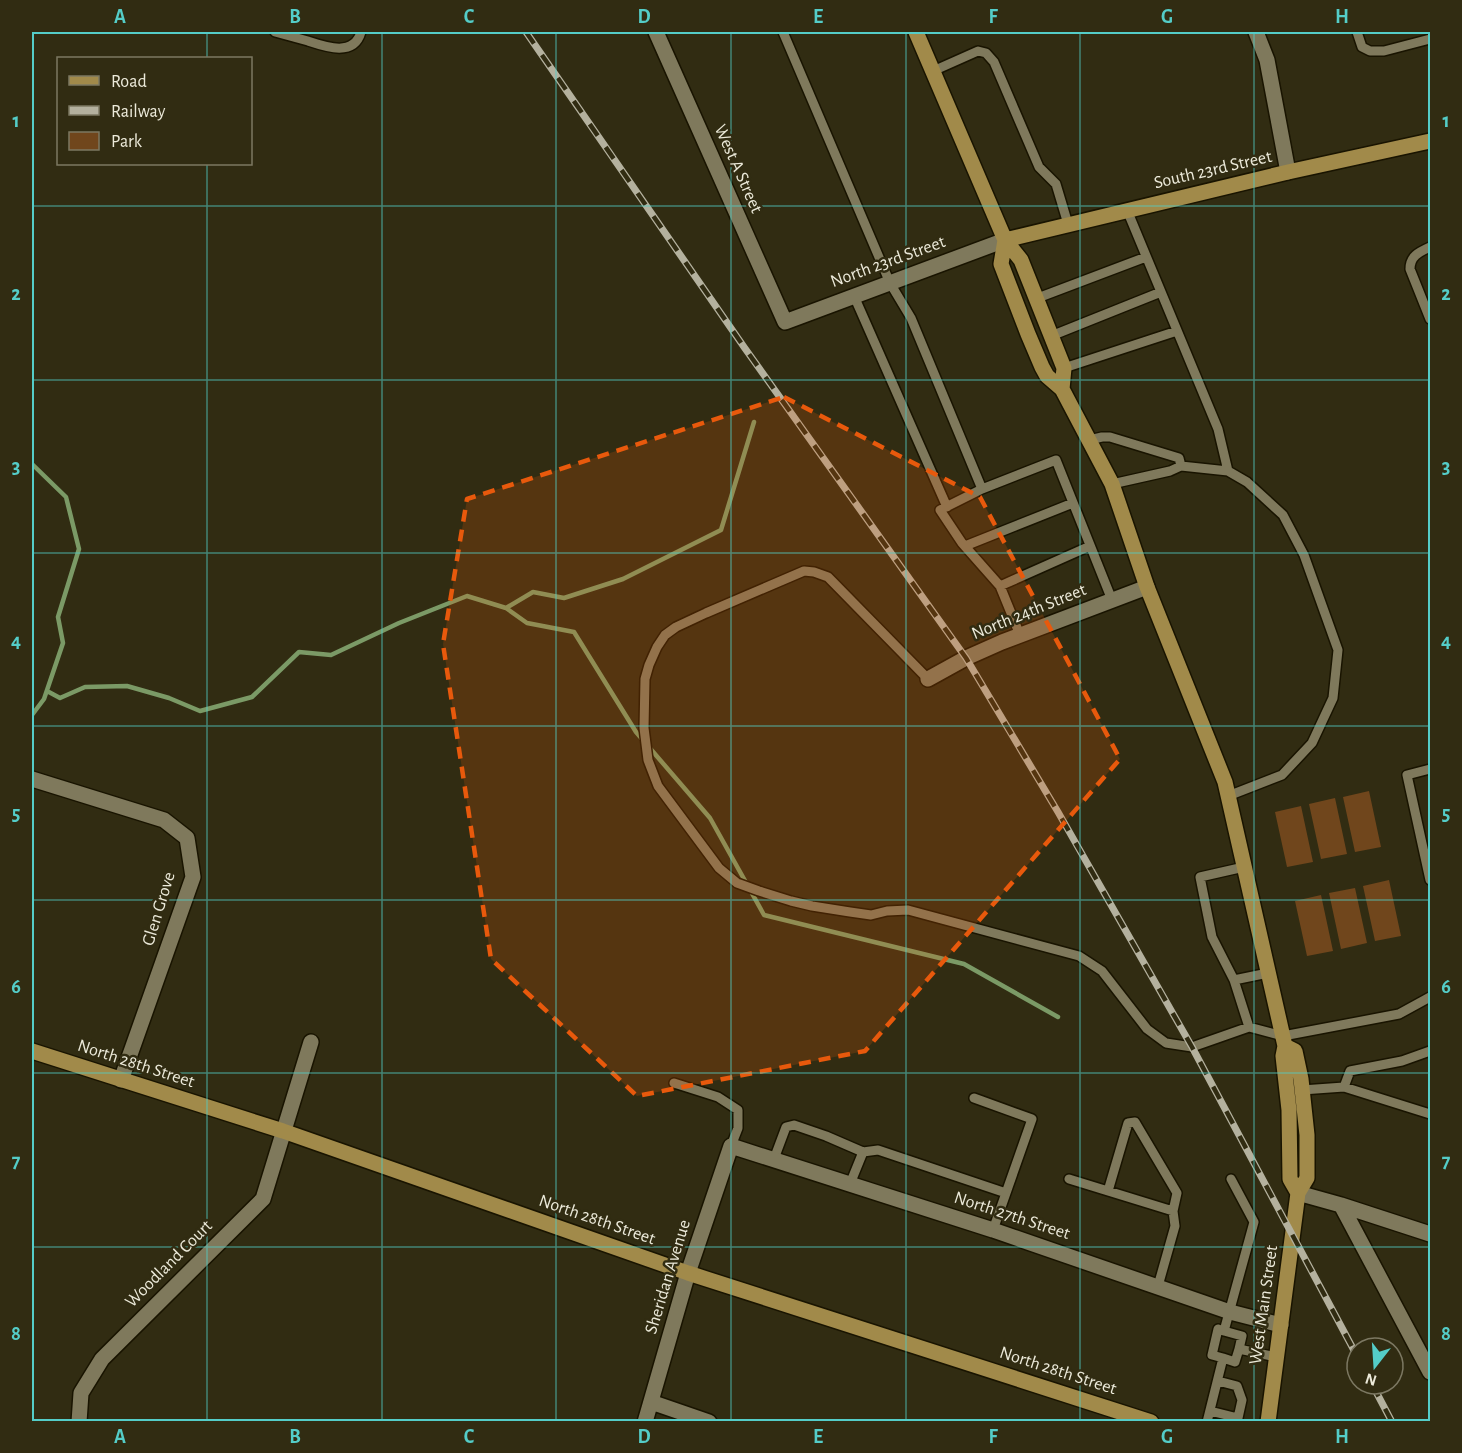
<svg xmlns="http://www.w3.org/2000/svg" width="1462" height="1453" viewBox="0 0 1462 1453" font-family="'Alegreya Sans',sans-serif">
	<style>
		.green { fill: #70461c }
		.lines { fill: none; stroke-linecap: round; stroke-linejoin: round }
		.stream { stroke: #7b9a66; stroke-width: 4.5 }
		.lane-casing { stroke: #191400; stroke-width: 12 }
		.street-casing { stroke: #191400; stroke-width: 18 }
		.secondary-casing { stroke: #191400; stroke-width: 18 }
		.lane { stroke: #7f795c; stroke-width: 9 }
		.street { stroke: #7f795c; stroke-width: 15 }
		.secondary { stroke: #a18a4a; stroke-width: 15 }
		.rail-casing { stroke: #b4b19e; stroke-width: 7 }
		.rail { stroke: #312c12; stroke-width: 4.5; stroke-dasharray: 14; stroke-linecap: butt }
		.marked { fill: #e8590c; fill-opacity: 0.2; stroke: #e8590c; stroke-width: 4.5; stroke-dasharray: 12 8; stroke-linejoin: round }
		.grid { fill: none; stroke: #54cdc8; stroke-width: 1.5; stroke-opacity: 0.55 }
		.labels { text-anchor: middle; dominant-baseline: central; stroke-width: 5; stroke-linejoin: round; paint-order: stroke }
		.street-label { font-size: 18px; fill: #eceada; stroke: #312c12 }
		.neatline { fill: none; stroke: #54cdc8; stroke-width: 2 }
		.grid-label { font-size: 20px; text-anchor: middle; font-weight: bold; fill: #54cdc8 }
	</style>
	<rect width="100%" height="100%" fill="#312c12"/>
	<!-- green -->
	<path class="green" d="M1369,791l12,56 -26,5 -12,-55z
		M1335,798l12,56 -26,5 -12,-55z
		M1301,806l12,56 -26,5 -12,-55z
		M1389,880l12,56 -26,5 -12,-55z
		M1355,888l12,55 -26,6 -12,-56z
		M1321,895l12,56 -26,5 -12,-55z"/>
	<g class="lines">
		<!-- stream -->
		<path class="stream" d="M32,464l34,33 13,52 -21,68 5,26 -19,56 -12,16
			M506,608l21,15 47,9 62,100 74,86 54,97 200,49 94,53
			M47,691l13,7 25,-11 42,-1 42,12 31,13 52,-14 47,-45 32,3 68,-32 68,-27 39,12 27,-16 31,6 59,-19 98,-49 33,-108"/>
		<!-- lane casing -->
		<g class="lane-casing">
			<path id="lane" d="M275,32c11,3 22,6 33,9 18,6 46,16 53,-9
				M783,32l107,251 21,35 71,171 -42,21 22,33 38,43 20,49
				M1357,32l5,15 8,4h14l46,-12
				M933,71l45,-20 8,2 8,9 45,105 17,17 12,40
				M1127,210l91,219 10,42
				M1430,247c-11,5 -20,9 -20,22l20,50
				M854,296l93,211
				M1035,299l111,-42
				M1051,336l110,-44
				M1064,368l113,-37
				M1089,440l13,-3h8l69,21 2,8
				M1112,484l58,-13 11,-5 47,5 19,11 36,33 21,40 34,95 -5,48 -21,45 -30,32 -54,21
				M982,489l74,-29 56,140
				M965,546l108,-43
				M1000,586l90,-40
				M928,679l-100,-102 -14,-5 -10,-1 -98,42 -30,14 -11,8 -8,12 -8,18 -4,14 -1,49 4,32 10,26 61,82 18,15 22,8 32,10 21,5 38,6 21,3 16,-4 21,-1 171,46 23,15 45,58 19,14 26,4 57,-20
				M1430,769l-23,6 23,105
				M1244,867l-44,10 12,60 22,43 15,47 34,9 116,-22 31,-17
				M1234,980l34,-7
				M674,1083l44,14 20,13v18l-7,18
				M1344,1087l6,-16 52,-10 28,-10
				M1302,1090l42,-3 86,27
				M974,1098l58,21 -39,111
				M774,1159l12,-32 8,-2 32,11 37,16
				M1069,1179l39,12 20,-68 7,-1 42,71 -4,18 2,15 -17,60
				M1231,1179l23,43 -30,109 18,5 -3,13
				M850,1184l13,-32 15,-2 128,43
				M1108,1191l65,20
				M1223,1358l-11,-3 6,-26 6,2
				M1210,1411l28,7 4,-18 -5,-14 -19,-5
				M1207,1422l16,-64 12,4 4,-13 37,8"/>
		</g>
		<!-- street casing -->
		<g class="street-casing">
			<path id="street" d="M656,32l129,290 220,-82
				M1256,32l11,28 21,112
				M928,679l38,-21 36,-16 145,-55
				M32,779l132,41 23,18 6,39 -72,203
				M1298,1193l43,12 89,29
				M1341,1205l89,167
				M651,1402l58,20
				M79,1422l2,-29 21,-34 161,-160 48,-157
				M645,1422l43,-149 43,-127 262,84 237,82 51,13"/>
		</g>
		<!-- secondary casing -->
		<g class="secondary-casing">
			<path id="secondary" d="M916,32l89,208 16,20 43,108 -2,21
				M1005,240l-4,24 27,70 14,33 5,9 15,13 50,95 35,103 78,195 60,264 -2,10 6,54 1,69 8,14
				M1005,240l283,-68 142,-31
				M32,1051l251,80 405,142 463,149
				M1268,1422l30,-229 9,-15v-43l-6,-56 -6,-28 -10,-5"/>
		</g>
		<!-- lane -->
		<use href="#lane" class="lane"/>
		<!-- street -->
		<use href="#street" class="street"/>
		<!-- secondary -->
		<use href="#secondary" class="secondary"/>
		<!-- rail casing -->
		<g class="rail-casing">
			<path id="rail" d="M526,32l218,315 222,311 92,154 134,235 165,309
				M1372,1384l20,38"/>
		</g>
		<!-- rail -->
		<use href="#rail" class="rail"/>
	</g>
	<!-- marked area -->
	<path class="marked" d="M784,397l196,100 140,262 -255,292 -228,45 -146,-137 -48,-315 24,-145z"/>
	<!-- grid -->
	<path class="grid" d="M207,32v26M382,32v1390M556,32v1390M731,32v1390M906,32v1390M1080,32v1390M1254,32v1390M207,164v1258M32,206h1398M32,380h1398M32,553h1398M32,726h1398M32,900h1398M32,1073h1398M32,1247h1398"/>
	<g class="labels">
		<!-- street labels -->
		<g class="street-label">
			<text transform="translate(738 169) rotate(66)">West A Street</text>
			<text transform="translate(1213 170) rotate(-13)">South 23rd Street</text>
			<text transform="translate(888 262) rotate(-20)">North 23rd Street</text>
			<text transform="translate(1029 612) rotate(-22)">North 24th Street</text>
			<text transform="translate(159 909) rotate(-73)">Glen Grove</text>
			<text transform="translate(136 1064) rotate(18)">North 28th Street</text>
			<text transform="translate(1012 1216) rotate(18)">North 27th Street</text>
			<text transform="translate(597 1220) rotate(19)">North 28th Street</text>
			<text transform="translate(169 1264) rotate(-45)">Woodland Court</text>
			<text transform="translate(668 1277) rotate(-73)">Sheridan Avenue</text>
			<text transform="translate(1264 1305) rotate(-82)">West Main Street</text>
			<text transform="translate(1058 1371) rotate(18)">North 28th Street</text>
		</g>
	</g>
	<!-- border -->
	<rect width="1462" height="1453" fill="none" stroke="#312c12" stroke-width="66"/>
	<!-- legend -->
	<rect x="57" y="57" width="195" height="108" fill="#312c12" stroke="#7c7862" stroke-width="1.5"/>
	<rect x="69" y="76" width="30" height="9" fill="#a18a4a" stroke="#7c7862" stroke-width="1.5"/>
	<text x="111" y="87" font-size="18" fill="#eceada">Road</text>
	<rect x="69" y="106" width="30" height="9" fill="#b4b19e" stroke="#7c7862" stroke-width="1.5"/>
	<text x="111" y="117" font-size="18" fill="#eceada">Railway</text>
	<rect x="69" y="132" width="30" height="18" fill="#70461c" stroke="#7c7862" stroke-width="1.5"/>
	<text x="111" y="147" font-size="18" fill="#eceada">Park</text>
	<!-- north arrow -->
	<g transform="translate(1375 1366) rotate(197)"><circle r="28" fill="#312c12" stroke="#7c7862" stroke-width="1.5"/>
	<path d="M0-4.5L10 22L0 15L-10 22Z" fill="#54cdc8"/>
	<text y="-9" font-size="16" font-weight="bold" text-anchor="middle" fill="#eceada">N</text>
	</g>
	<rect x="33" y="33" width="1396" height="1387" class="neatline"/>
	<g class="grid-label">
		<text x="120" y="23">A</text>
		<text x="295" y="23">B</text>
		<text x="469" y="23">C</text>
		<text x="644" y="23">D</text>
		<text x="818" y="23">E</text>
		<text x="993" y="23">F</text>
		<text x="1167" y="23">G</text>
		<text x="1342" y="23">H</text>
		<text x="16" y="127">1</text>
		<text x="1446" y="127">1</text>
		<text x="16" y="300">2</text>
		<text x="1446" y="300">2</text>
		<text x="16" y="473">3</text>
		<text x="1446" y="473">3</text>
		<text x="16" y="647">4</text>
		<text x="1446" y="647">4</text>
		<text x="16" y="820">5</text>
		<text x="1446" y="820">5</text>
		<text x="16" y="993">6</text>
		<text x="1446" y="993">6</text>
		<text x="16" y="1167">7</text>
		<text x="1446" y="1167">7</text>
		<text x="16" y="1340">8</text>
		<text x="1446" y="1340">8</text>
		<text x="120" y="1443">A</text>
		<text x="295" y="1443">B</text>
		<text x="469" y="1443">C</text>
		<text x="644" y="1443">D</text>
		<text x="818" y="1443">E</text>
		<text x="993" y="1443">F</text>
		<text x="1167" y="1443">G</text>
		<text x="1342" y="1443">H</text>
	</g>
</svg>
